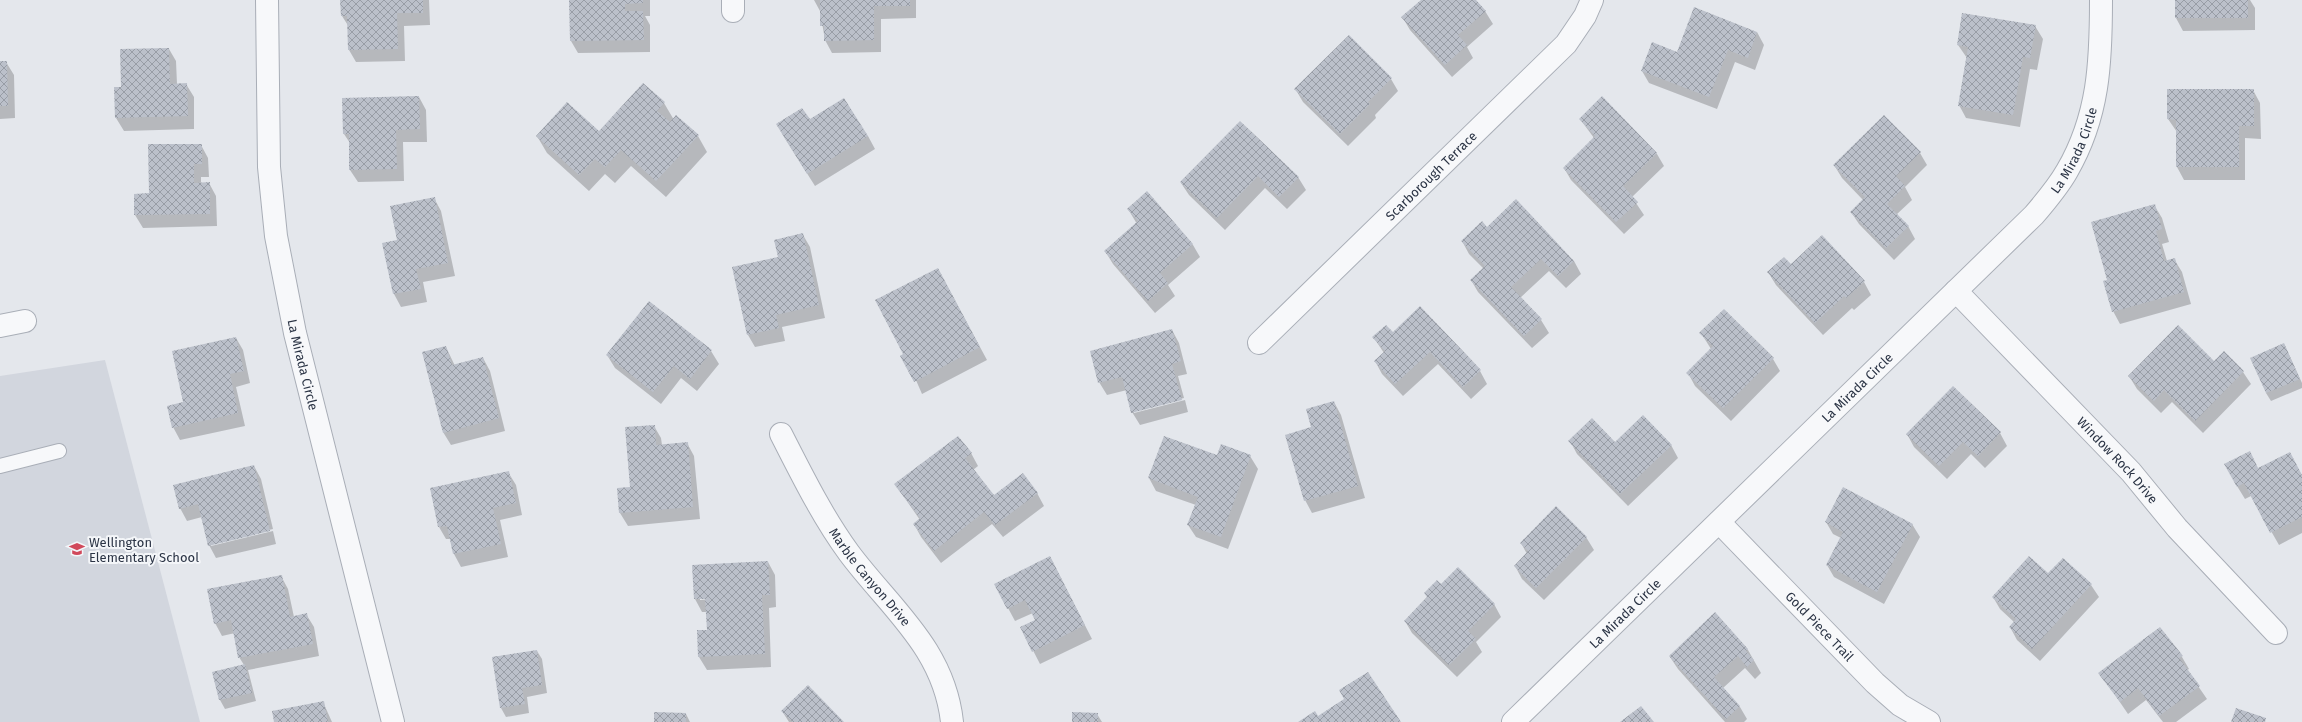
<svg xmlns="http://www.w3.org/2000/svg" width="2302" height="722" viewBox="0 0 2302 722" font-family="'Fira Sans',sans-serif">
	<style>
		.built { fill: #d2d6de }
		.shadow { fill: #0003; fill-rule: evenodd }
		.building { fill: url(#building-cross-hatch) }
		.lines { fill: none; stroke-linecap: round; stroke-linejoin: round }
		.lane-casing { stroke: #a9aeb7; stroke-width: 16 }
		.street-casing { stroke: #a9aeb7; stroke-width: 24 }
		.lane { stroke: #f7f8fa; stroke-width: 14 }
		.street { stroke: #f7f8fa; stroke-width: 22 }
		.labels { text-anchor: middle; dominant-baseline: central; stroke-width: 4; stroke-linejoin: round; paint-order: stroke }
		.street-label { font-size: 13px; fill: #2b3445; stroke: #f4f6f9 }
		.poi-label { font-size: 13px; fill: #2b3445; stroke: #f4f6f9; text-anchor: start }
	</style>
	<defs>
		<pattern id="building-cross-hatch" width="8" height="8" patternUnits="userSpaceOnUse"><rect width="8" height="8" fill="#bbc0ca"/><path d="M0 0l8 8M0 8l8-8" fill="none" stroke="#989da6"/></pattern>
	</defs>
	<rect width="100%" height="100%" fill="#e4e7ec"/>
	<!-- built -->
	<path class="built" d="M105,360l95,362h-200v-346z"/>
	<!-- shadow -->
	<path class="shadow" d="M341,0h88l1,25 -26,1 1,35 -49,1 -7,-12v-23l-7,-11z
		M570,0h80v16h-5l5,9v27l-72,1 -7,-12z
		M814,0h102v18l-35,1v33l-49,1 -7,-13 -5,-29z
		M1422,0h53l10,11 8,13 -26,23 6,11 -21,19 -42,-47 -7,-12z
		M2176,0h74l5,8v22l-72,1 -7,-13z
		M2035,26l8,13 -6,31 -7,-1 -10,58 -54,-9 -7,-13 8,-47 -9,-13z
		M1757,32l7,13 -9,25 -20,-8 -18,47 -68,-26 -7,-12 35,-18z
		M169,49l7,12 1,23h9l8,13v32l-70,2 -8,-13 6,-30z
		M0,62h6l8,13 1,43 -15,1z
		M1391,79l7,12 -23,24 1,3 -28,28 -45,-44 -7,-12z
		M2168,90h85l7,13 1,36 -16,-1v42h-61l-7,-13v-35l-9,-13z
		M419,97l7,13 1,32h-24l1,39 -46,1 -8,-12v-27l-6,-9z
		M1602,98l55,56 7,12 -32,31 12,18 -20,19 -53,-54 -7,-12 30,-30 -14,-19z
		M664,103l10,17 24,16 9,16 -41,45 -35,-31 -16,17 -10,-9 -16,17 -42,-38 -10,-17 62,-4z
		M1240,122l58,55 8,13 -19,19 -22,-21 -40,42 -36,-35 -8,-12z
		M868,136l7,13 -60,37 -31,-49z
		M201,145l7,13 1,19h-8v7l8,-1 7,13 1,30 -74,2 -8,-13z
		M1920,153l7,12 -22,22 7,13 -16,15 12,11 7,13 -21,21 -35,-36 -8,-12 12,-12 -21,-22 -8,-13z
		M1147,192l46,53 7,12 -32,28 7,11 -20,17 -42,-49 -8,-13 32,-27 -9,-15z
		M434,198l7,13 14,65 -32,6 4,20 -26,5 -7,-13 -11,-50 15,-3z
		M2154,205l8,13 7,24 -7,2 5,17 7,-2 8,13 9,32 -71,20 -7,-13 -4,-31z
		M1487,228l87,33 7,13 -15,14 -17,-17 -29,27 21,22 8,13 -17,15 -54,-56 -7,-12 12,-12 -14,-14 -7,-13z
		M803,235l7,12 15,71 -43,9 3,14 -30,6 -7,-12 32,-77z
		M1791,265l73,17 7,13 -17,15 -2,-2 -29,27 -47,-50 -8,-13z
		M945,282l42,78 -65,34 -17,-39z
		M649,302l62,49 8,13 -22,27 -16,-13 -20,26 -46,-36 -8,-13z
		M1172,330l7,13 8,31 -9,2 6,22 -50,13v2l51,-13 3,12 -48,13 -8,-13 -5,-22 -20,5 -8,-13z
		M1393,333l87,38 7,13 -16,15 -33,-35 -35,32 -21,-22 -7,-13 9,-8 -10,-15z
		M1701,333l72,26 7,12 -49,50 -36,-35 -7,-13 23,-24z
		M236,338l7,12 7,33 -14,4 9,39 -65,14 -7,-13 11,-24z
		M2284,344l18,39v5l-31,13 -5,-8z
		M446,347l9,19 28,-8 7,13 15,60 -54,14 -8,-13z
		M2224,352l19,20 8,12 -48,49 -31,-31 -11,11 -24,-24 -8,-13 85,-14z
		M1334,402l7,13 24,83 -53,15 -7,-13 8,-72z
		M654,426l7,12 1,7 25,-2 7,13 6,63 -72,7 -8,-13 -2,-24 13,-1z
		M2000,433l7,13 -22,22 -14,-14 -24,25 -33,-32 -7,-13z
		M1570,441l101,4 7,13 -50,48 -51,-52z
		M971,453l7,13 -5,4 21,27 43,-4 7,13 -41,31 -11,-13 -51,39 -20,-26 -7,-13 6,-4 -25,-36z
		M1250,456l8,13 -30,80 -32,-12 -8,-12 8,-20 -40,-14 -7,-13 69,-21z
		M254,466l7,13 12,50 -62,15v2l62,-15 3,13 -60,14 -7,-13 -7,-28 -15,4 -7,-13z
		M2259,469l43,7v57l-23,12 -28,-49 -6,3 -8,-13z
		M508,472l8,13 6,30 -22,5 8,37 -47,10 -7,-13 -3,-15h-5l-7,-12z
		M1826,522l86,2 8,13 -36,67 -50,-27 -7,-12 14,-27 -8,-4z
		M1586,537l8,13 -50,50 -22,-21 -7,-13 12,-12 -6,-11z
		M1050,557l42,82 -52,25 -19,-37 15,-7 -3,-7 -18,8 -7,-13z
		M768,562l7,13 1,32 -7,1 2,59 -64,3 -8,-13 9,-26 -1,-19h-5l-7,-13 -1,-33zM700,598l10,1 -10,1z
		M2048,575l43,10 8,12 -59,64 -23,-21 -7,-13 4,-5 -14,-13 -7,-12z
		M281,576l7,13 6,28 12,-3 8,13 5,29 -71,14 8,31 -31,8 -5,-9 -7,-27 31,-8 -5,-8 -4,-24 -13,3 -7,-13z
		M1441,585l53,19 7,13 -25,25 6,10 -25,25 -45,-44 -7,-12z
		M1715,614l33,36 13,23 -6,6 -10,-11 -22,20 17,19 7,12 -3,3h-19l-47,-53 -8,-12z
		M2160,628l22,29 7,12 -2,1 20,29 -31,23h-13l-17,-22 -18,14 -28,-41z
		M537,651l5,8 5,34 -20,4 2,16 -23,4 -5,-9 -8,-51z
		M323,702l9,20h-57z
		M782,711l61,11h-54z
		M686,714l4,8h-35z
		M1097,714l5,8h-29z"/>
	<!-- building -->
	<path class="building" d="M340,0h83v13h-26l1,36 -50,1 -1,-34h-6z
		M569,0h74v3l-18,1v7h18l1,29 -74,1z
		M820,0h90v6h-36v34l-50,1v-15h-4z
		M1421,0h55l10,11 -28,24 9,10 -22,20 -44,-48z
		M2175,0h73v18h-73z
		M1694,7l63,25 -9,26 -20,-8 -19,47 -68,-26 11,-29 25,10z
		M1962,13l74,12 -6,33 -7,-1 -10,58 -55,-9 10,-59 -11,-2z
		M1349,35l43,43 -24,24 2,2 -30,30 -46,-45z
		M169,48l1,36 17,-1 1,33 -73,2 -1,-31h7l-1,-38z
		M0,61h7l1,45h-8z
		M643,83l22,19 -8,9 13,11 6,-7 23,20 -43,46 -35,-31 -16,17 -10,-8 -16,16 -43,-39 31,-34 32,29z
		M2167,89h87v37h-15v41h-63v-47l-9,-1z
		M419,96l1,33 -24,1 1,39 -48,1v-36h-6l-1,-36z
		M1602,96l55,57 -34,33 15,16 -22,20 -53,-54 32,-32 -16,-17z
		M844,98l24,38 -61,38 -31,-50 26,-16 8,11z
		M1884,115l37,37 -25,24 9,10 -18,18 22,22 -23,22 -36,-36 15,-15 -32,-32z
		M1240,121l59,56 -20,20 -21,-21 -41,42 -37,-36z
		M148,144h54v20h-8v19l16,-1v32l-76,1v-21l15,-1z
		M1147,191l46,53 -33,29 8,10 -20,18 -44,-50 34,-30 -11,-12z
		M435,197l13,66 -32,6 5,20 -28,5 -11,-51 15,-3 -7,-34z
		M1516,199l58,62 -16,15 -17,-17 -30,28 31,32 -18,17 -54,-56 15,-14 -24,-25 21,-20 5,6z
		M2155,204l7,25 -6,2 8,30 11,-3 9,34 -72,20 -9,-31 4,-1 -16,-58z
		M803,233l16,72 -43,10 3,13 -32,7 -15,-68 46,-10 -4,-17z
		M1822,235l43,46 -19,17 -2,-2 -29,27 -48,-51 17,-15 7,7z
		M938,268l42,79 -66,35 -14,-26 3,-2 -28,-54z
		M649,301l63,49 -22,29 -16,-13 -21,26 -47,-37z
		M1420,306l61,64 -18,17 -33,-35 -35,32 -21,-23 11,-10 -13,-14 14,-12 7,7z
		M1724,309l50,49 -51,50 -37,-35 27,-27 -14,-13z
		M2178,325l36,36 10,-10 20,20 -49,50 -31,-31 -10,11 -26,-25z
		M1172,329l9,32 -9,3 10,36 -51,13 -9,-36 -24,6 -8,-32z
		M236,337l8,34 -14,3 8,39 -66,15 -5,-22 16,-4 -11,-51z
		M2284,343l16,36 -34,14 -16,-35z
		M446,346l6,19 31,-8 16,61 -56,15 -21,-81z
		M1953,386l48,46 -23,24 -15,-14 -24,24 -33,-32z
		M1334,401l24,85 -54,15 -19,-66 26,-8 -5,-18z
		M1643,415l29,30 -52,49 -52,-53 24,-23 23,24z
		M655,425l1,20 32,-3 5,65 -74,6 -2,-25 13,-1 -5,-60z
		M958,436l14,17 -7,5 29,37 29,-22 15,20 -43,32 -11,-13 -50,39 -21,-27 7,-6 -26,-34z
		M1164,436l53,19 4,-11 30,11 -30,82 -34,-12 11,-28 -50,-19z
		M2250,451l8,17 32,-16 12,23v42l-32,16 -26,-50 -7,4 -13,-23z
		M254,465l16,66 -62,15 -10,-42 -19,5 -6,-24z
		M509,471l7,32 -23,5 8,36 -48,10 -6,-28 -9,1 -8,-39z
		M1843,487l70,37 -36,68 -51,-27 17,-33 -18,-10z
		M1556,506l31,31 -51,51 -22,-22 14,-15 -8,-8z
		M1050,556l35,69 -53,27 -12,-25 15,-7 -10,-20 -18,9 -13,-25z
		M2029,556l19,17 15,-15 29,26 -60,65 -23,-22 7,-8 -24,-22z
		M768,561l2,34h-8l3,59 -67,3 -1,-27h10l-2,-31h-11l-2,-34z
		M1458,567l37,37 -27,27 8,8 -27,26 -45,-44 23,-24 -3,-4 13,-13 4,4z
		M282,575l8,42 17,-4 6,31 -75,14 -7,-38 -17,4 -7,-35z
		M1715,612l33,37 -2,2 8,9 -7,7 -9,-11 -24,21 26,29 -14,13 -57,-63z
		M2160,627l23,29 -4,2 21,28 -41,30 -21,-28 -18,14 -22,-29z
		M537,650l5,35 -20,3 3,16 -25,4 -8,-51z
		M245,664l7,29 -33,7 -7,-28z
		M1368,672l33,50h-103l17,-11 3,5 26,-17 -5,-9z
		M808,685l36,37h-51l-12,-11z
		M324,701l4,21h-54l-2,-11z
		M1641,706l13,16h-34z
		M2236,708l30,10 -1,4h-34z
		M654,712l32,1v9h-32z
		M1072,712l26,1v9h-26z"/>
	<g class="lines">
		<!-- lane casing -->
		<g class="lane-casing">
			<path id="lane" d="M0,466l59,-15"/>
		</g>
		<!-- street casing -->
		<g class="street-casing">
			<g id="street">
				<path id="s1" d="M267,0l2,167 7,69 19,97 98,389"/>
				<path d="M733,0v11"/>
				<path id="s2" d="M1956,291l175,181 46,56 99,105"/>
				<path d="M0,326l25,-5"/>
				<path id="s3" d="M1259,343l307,-299 19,-28 7,-16"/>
				<path id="s4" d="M781,434c21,41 41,82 68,119 41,55 95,95 103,169"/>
				<path id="s5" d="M1719,522l156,161 25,22 29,17"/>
				<path id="s6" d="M1513,722l521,-507c12,-14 24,-28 33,-44 32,-55 34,-109 34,-171"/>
			</g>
		</g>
		<!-- lane -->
		<use href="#lane" class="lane"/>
		<!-- street -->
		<use href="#street" class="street"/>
	</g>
	<!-- icons -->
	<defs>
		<g id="school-bare" transform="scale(1.2)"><path d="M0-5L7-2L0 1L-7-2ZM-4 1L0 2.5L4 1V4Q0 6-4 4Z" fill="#d1495b" stroke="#f4f6f9" stroke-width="2.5" paint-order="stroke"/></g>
	</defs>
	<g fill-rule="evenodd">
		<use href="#school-bare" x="77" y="549"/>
	</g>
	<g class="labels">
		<!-- street labels -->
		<g class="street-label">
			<text stroke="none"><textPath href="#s6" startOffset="804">La Mirada Circle</textPath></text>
			<text stroke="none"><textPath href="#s3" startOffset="240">Scarborough Terrace</textPath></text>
			<text stroke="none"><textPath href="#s1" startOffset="368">La Mirada Circle</textPath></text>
			<text stroke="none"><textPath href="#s6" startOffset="480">La Mirada Circle</textPath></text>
			<text stroke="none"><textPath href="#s2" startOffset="234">Window Rock Drive</textPath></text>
			<text stroke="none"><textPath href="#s4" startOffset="169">Marble Canyon Drive</textPath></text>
			<text stroke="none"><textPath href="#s6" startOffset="156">La Mirada Circle</textPath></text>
			<text stroke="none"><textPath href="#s5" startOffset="145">Gold Piece Trail</textPath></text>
		</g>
		<!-- poi labels -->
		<g class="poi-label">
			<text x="89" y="542">Wellington<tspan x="89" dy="15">Elementary School</tspan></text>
		</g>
	</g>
</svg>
